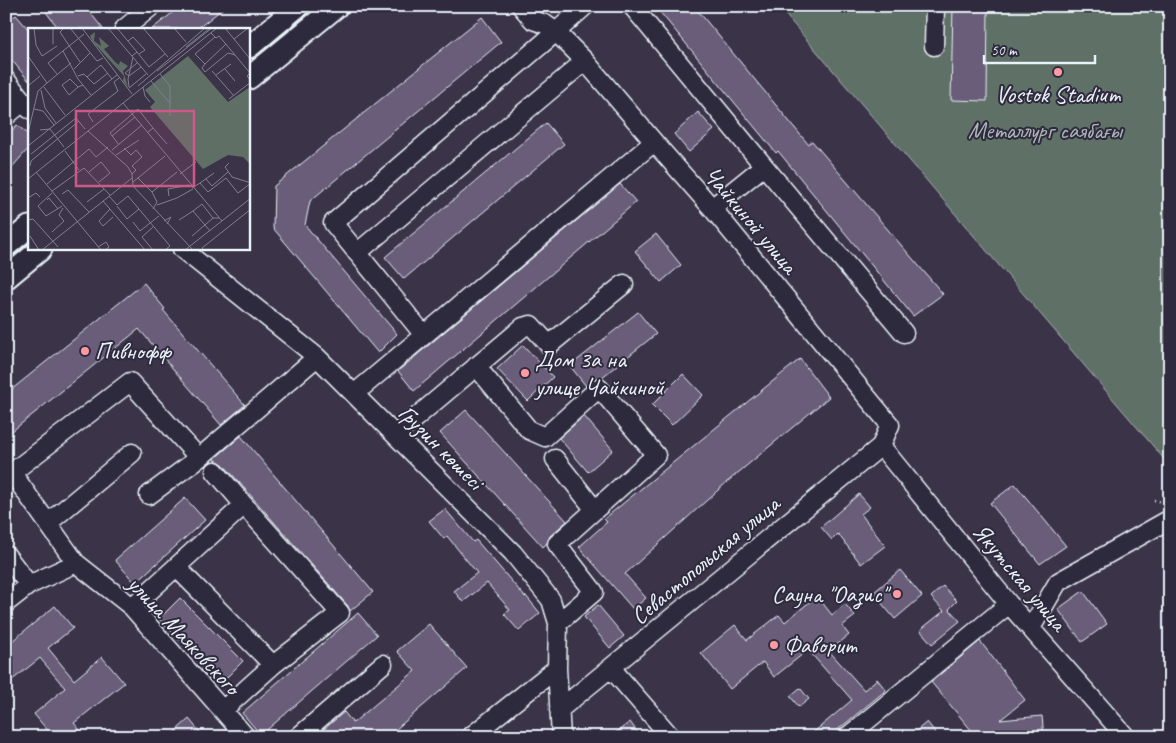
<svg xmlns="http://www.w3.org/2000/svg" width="1176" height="743" viewBox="0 0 1176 743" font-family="Caveat,sans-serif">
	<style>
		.green { fill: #5f6f66; stroke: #a4b0af }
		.building { fill: #695d7a; stroke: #e8f1f8 }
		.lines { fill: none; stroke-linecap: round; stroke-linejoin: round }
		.minor-casing { stroke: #e8f1f8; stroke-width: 21 }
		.major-casing { stroke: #e8f1f8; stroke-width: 25 }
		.path { stroke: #e8f1f8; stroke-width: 2.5; stroke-dasharray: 1 4; stroke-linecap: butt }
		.minor { stroke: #2f2a3d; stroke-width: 18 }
		.major { stroke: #2f2a3d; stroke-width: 21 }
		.poi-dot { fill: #ff9aa2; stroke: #2f2a3d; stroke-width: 2 }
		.labels { text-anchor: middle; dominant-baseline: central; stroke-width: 4; stroke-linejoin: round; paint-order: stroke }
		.poi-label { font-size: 24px; fill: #e8f1f8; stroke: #2f2a3d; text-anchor: start }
		.park-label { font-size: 24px; fill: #aab6b6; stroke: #2f2a3d }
		.street-label { font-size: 24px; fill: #e8f1f8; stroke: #2f2a3d }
		.inset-road { fill: none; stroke: #80808f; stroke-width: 1 }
		.view { fill: #cd598a; fill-opacity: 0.15; stroke: #cd598a; stroke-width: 2.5 }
		.inset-edge { fill: none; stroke: #e8f1f8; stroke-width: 2.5 }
	</style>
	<rect width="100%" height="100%" fill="#3b3449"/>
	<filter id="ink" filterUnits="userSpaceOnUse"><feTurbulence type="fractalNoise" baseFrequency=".02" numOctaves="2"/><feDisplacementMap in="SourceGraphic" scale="10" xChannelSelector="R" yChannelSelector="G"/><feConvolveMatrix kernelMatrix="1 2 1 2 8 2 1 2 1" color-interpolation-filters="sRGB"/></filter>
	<g filter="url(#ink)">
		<!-- green -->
		<path class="green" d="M778,6h392v460z"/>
		<!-- building -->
		<path class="building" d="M53,6h32l18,23h-44l-13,-17z
			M181,6h45l-29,23h-45z
			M655,6h39l114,138 4,-3 131,153 -30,22 -135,-165 -2,2z
			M953,6h35l-1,95 -36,-1z
			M16,15l13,15v51l-23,-28v-30z
			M482,17l19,25 -191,159 -5,24 92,109 -19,19 -105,-125 1,-42z
			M698,112l16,18 -25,22 -15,-18z
			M546,123l18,21 -160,135 -19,-22z
			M17,125l12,10v13l-23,26v-37z
			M620,184l16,18 -222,189 -16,-20z
			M656,234l25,31 -20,17 -26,-31z
			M144,283l21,26 -2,1 82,95 -24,20 -82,-96 -133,107v-42z
			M638,312l18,22 -55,44h-5l-10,8 -16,-20z
			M523,345l30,32 -25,24 -31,-32z
			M800,359l29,38 -102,85 -102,92 21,24 -13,11 -54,-62 28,-25 -3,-3z
			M683,374l20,21 -31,30 -20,-20z
			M466,410l101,111 -17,15 -3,7 -4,4 -103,-114z
			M584,416l29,34 -25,22 -29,-34z
			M241,436l132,156 -23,19 -2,-5 -125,-142 -9,-5z
			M1015,484l51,62 -26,18 -50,-61z
			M859,494l11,13 -9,7 24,32 -24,18 -23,-30 -6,6 -11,-13z
			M185,498l20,22 -70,63 -20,-23z
			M445,509l28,33 3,-2 49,57 1,-1 14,17 -21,18 -15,-17 6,-4 -23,-27 -24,19 -9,-11 23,-18 -30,-37 -3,3 -15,-18z
			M900,570l22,26 -27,23 -22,-26z
			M943,586l14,15 -8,8 11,12 -28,23 -12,-14 24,-19 -13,-14z
			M1083,591l24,33 -25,18 -24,-33z
			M817,596l15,19 13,-11 10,12 -13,10 7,9 -20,16 35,39 13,-11 9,11 -57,47h-21l44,-37 -44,-50 -34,27 -11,-15 -33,27 -29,-36 34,-28 12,15 32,-25 6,7z
			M180,598l63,63 -21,21 -63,-63z
			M598,605l26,31 -14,12 -26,-31z
			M55,606l18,22 -25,20 26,32 28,-23 22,26 -50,40 12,14h-33l-19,-23 31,-26 -25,-30 -34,27v-39z
			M358,613l19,22 -116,100 -19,-22z
			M429,624l38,44 -80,69h-72l29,-25 9,11 62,-52 -18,-20z
			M980,641l45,59 -25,20 42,-4 2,21h-67l-46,-55z
			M800,688l9,11 -10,8 -9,-11z
			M189,719l15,18h-35z
			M630,722l11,15h-31z
			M927,722l12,15h-30z"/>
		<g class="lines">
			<!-- minor casing -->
			<g class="minor-casing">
				<path id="minor" d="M521,6l12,14 12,4 11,8 29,29 69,81 58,66 178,217 -9,21 -322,264
					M632,6l132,160 -52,42
					M124,29l28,-23
					M934,46l1,-40
					M6,80l23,29
					M6,116l17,-14
					M764,166l140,167
					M182,249l135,108 196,196 38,47 7,23 -1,45 4,69
					M357,253l228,-192
					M424,335l-91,-112 223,-191 29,-26
					M476,366l53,64 16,7 54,-49 57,67 -99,89 37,48 -36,31
					M354,394l300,-252
					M395,435l128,-108 8,-2 18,20 75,-61
					M881,446l128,158 117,133
					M555,459l40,51
					M215,471l29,34
					M12,473l64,90
					M6,477l124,-95 69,76 118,-101
					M149,495l50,-37
					M48,523l84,-70
					M6,555l23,30
					M176,567l97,98
					M6,603l23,-18 47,-22 56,44 114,130
					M132,607l112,-102 96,108 -67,52 -50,45
					M1031,628l27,-46 112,-63
					M611,668l60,69
					M298,737l85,-73
					M470,737l87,-69
					M847,737l162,-133"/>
			</g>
			<!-- major casing -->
			<g class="major-casing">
				<path id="major" d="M249,47l49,-41
					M249,78l88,-72
					M6,246l23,-19
					M6,278l35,-29"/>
			</g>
			<!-- path -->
			<path class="path" d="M1154,500l13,3"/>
			<!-- minor -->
			<use href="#minor" class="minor"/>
			<!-- major -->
			<use href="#major" class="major"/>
		</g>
	</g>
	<!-- markers -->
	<g class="poi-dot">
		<circle cx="1058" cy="72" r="5"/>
		<circle cx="85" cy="351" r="5"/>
		<circle cx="525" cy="373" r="5"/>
		<circle cx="897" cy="594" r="5"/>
		<circle cx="774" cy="645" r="5"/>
	</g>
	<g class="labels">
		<!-- poi labels -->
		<g class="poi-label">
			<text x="1058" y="94" text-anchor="middle">Vostok Stadium</text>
			<text x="95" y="351">Пивнофф</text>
			<text x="535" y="359">Дом 3а на<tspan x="535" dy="28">улице Чайкиной</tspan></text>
			<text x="887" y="594" text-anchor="end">Сауна "Оазис"</text>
			<text x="784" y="645">Фаворит</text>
		</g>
		<!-- park labels -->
		<g class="park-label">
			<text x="1045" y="130">Металлург саябағы</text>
		</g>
		<!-- street labels -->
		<g class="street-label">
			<text transform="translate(751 220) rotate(50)">Чайкиной улица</text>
			<text transform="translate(441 447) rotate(45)">Грузин көшесі</text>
			<text transform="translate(705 560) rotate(-40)">Севастопольская улица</text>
			<text transform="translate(1020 577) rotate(50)">Якутская улица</text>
			<text transform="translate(184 635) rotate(47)">улица Маяковского</text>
		</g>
	</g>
	<!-- overview -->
	<g transform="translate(28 28)">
		<rect width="222" height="222" fill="#3b3449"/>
		<path d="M67,4l-1,9 7,5 -2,-9 10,9 -5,3 11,13 4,3 1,-4 8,5 -5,5 5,16 -5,-6 1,-5 -31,-34 -3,-6zM160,28l40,46 22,-15v77l-7,-7 -15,-2 -25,14 -53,-62 5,-5 -10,-12z" fill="#5f6f66"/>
		<path class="inset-road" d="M6,0l2,17 6,11 15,-10M25,0v16M36,0l-4,4 20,30M42,0l27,33 6,-3M54,0l50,66M80,0l40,47M89,0l20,24 -5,4M115,0l25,29M146,0l12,14M197,0l26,32M183,5l5,5 3,-2 16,19 15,18 -3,3 4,5M187,9l-20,17 10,10 -3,4 3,4 23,-19 7,2M206,11l14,-11M100,13l5,-4 12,13 -6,4M158,19l24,-19M35,23l15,28 13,16M109,24l12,15 16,-13M0,28l19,27 24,-20M109,35l-12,10 4,3 12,-9M177,36l21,-20M46,41l16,-16M197,41l10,12M129,43l55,-43M184,43l22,25M29,46l-9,-11 36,-29M132,46l10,12v30M188,47l15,-11M50,48l6,-2 10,10 14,-11M59,49l14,-12 11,14M123,53l19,22M0,58l12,-10M110,58l67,-58M16,59l21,28M50,59l-9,8 -7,-10 8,-6 8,8 5,-2M101,59l-1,-8 5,-22M115,59l2,9 5,6M101,60l17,-14M13,62l4,18 11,15M201,71l22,-17M95,75l99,118M6,81l9,2 11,14M65,94l-5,-8 30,-23 -4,-9 5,-4M125,100l14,16M12,102l10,-1 14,18M60,103l40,36 4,7 1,12 60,64M0,105l10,-42 9,-8M84,108l23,-19M91,117l-9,-12 28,-24 15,19 -5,4M0,118l89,-71M96,120l7,7 5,-5 6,7 -10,9 4,4 -4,4M84,122l30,-25M37,123l14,19M3,126l45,-36 9,11M88,127l23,-15M201,135l-4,4 7,10 19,6M2,138l1,-5 48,-40M8,144l65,78M61,144l12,-10 9,11 -11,9M152,146l16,-12M110,150l14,14 25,-20M0,151l189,-151M178,151l6,7 16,-14M105,154l32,-26M172,155l14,-10M19,156l42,-35 7,8 12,-10M164,160l8,-5 8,9 18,-14 12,15 13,-10M24,163l32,-23 26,27M124,164l5,10 -4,7M24,165l-14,13 8,10 16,-10M34,166l6,-4 21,22M81,168l8,9 11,-9 42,50 -5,4M141,168l-1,-7 21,-4M0,170l8,-5 4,4M19,172l2,-2 9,11M75,173l42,49M59,174l17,-13M129,177l20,-7 16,-9M89,178l10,13 12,-10M82,181l-11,12 4,5 10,-9M165,183l9,-7 11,14M0,192l5,-1 25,28M151,192l14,-9 17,20M136,193l7,-4 -4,7M105,194l7,9 19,-15M125,199l-11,10 11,13M24,204l12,-11 -5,-6 4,-7M2,208l9,14M164,208l21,-18h6M70,219l8,-5 3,5 -4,3M14,222l90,-72M157,222l66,-52M176,222l-2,-2 49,-39"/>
		<path class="view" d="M48,83h118v75h-118z"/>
		<rect width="222" height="222" class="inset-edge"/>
	</g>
	<!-- margin -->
	<rect width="1176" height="743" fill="none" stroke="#2f2a3d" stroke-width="25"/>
	<rect x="12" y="12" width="1151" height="718" fill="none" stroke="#e8f1f8" stroke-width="2" filter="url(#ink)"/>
	<!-- scale -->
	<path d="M984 55v8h111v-8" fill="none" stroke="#e8f1f8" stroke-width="2.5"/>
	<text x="991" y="55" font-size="15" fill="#e8f1f8" stroke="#2f2a3d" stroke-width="4" paint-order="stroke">50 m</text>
</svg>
